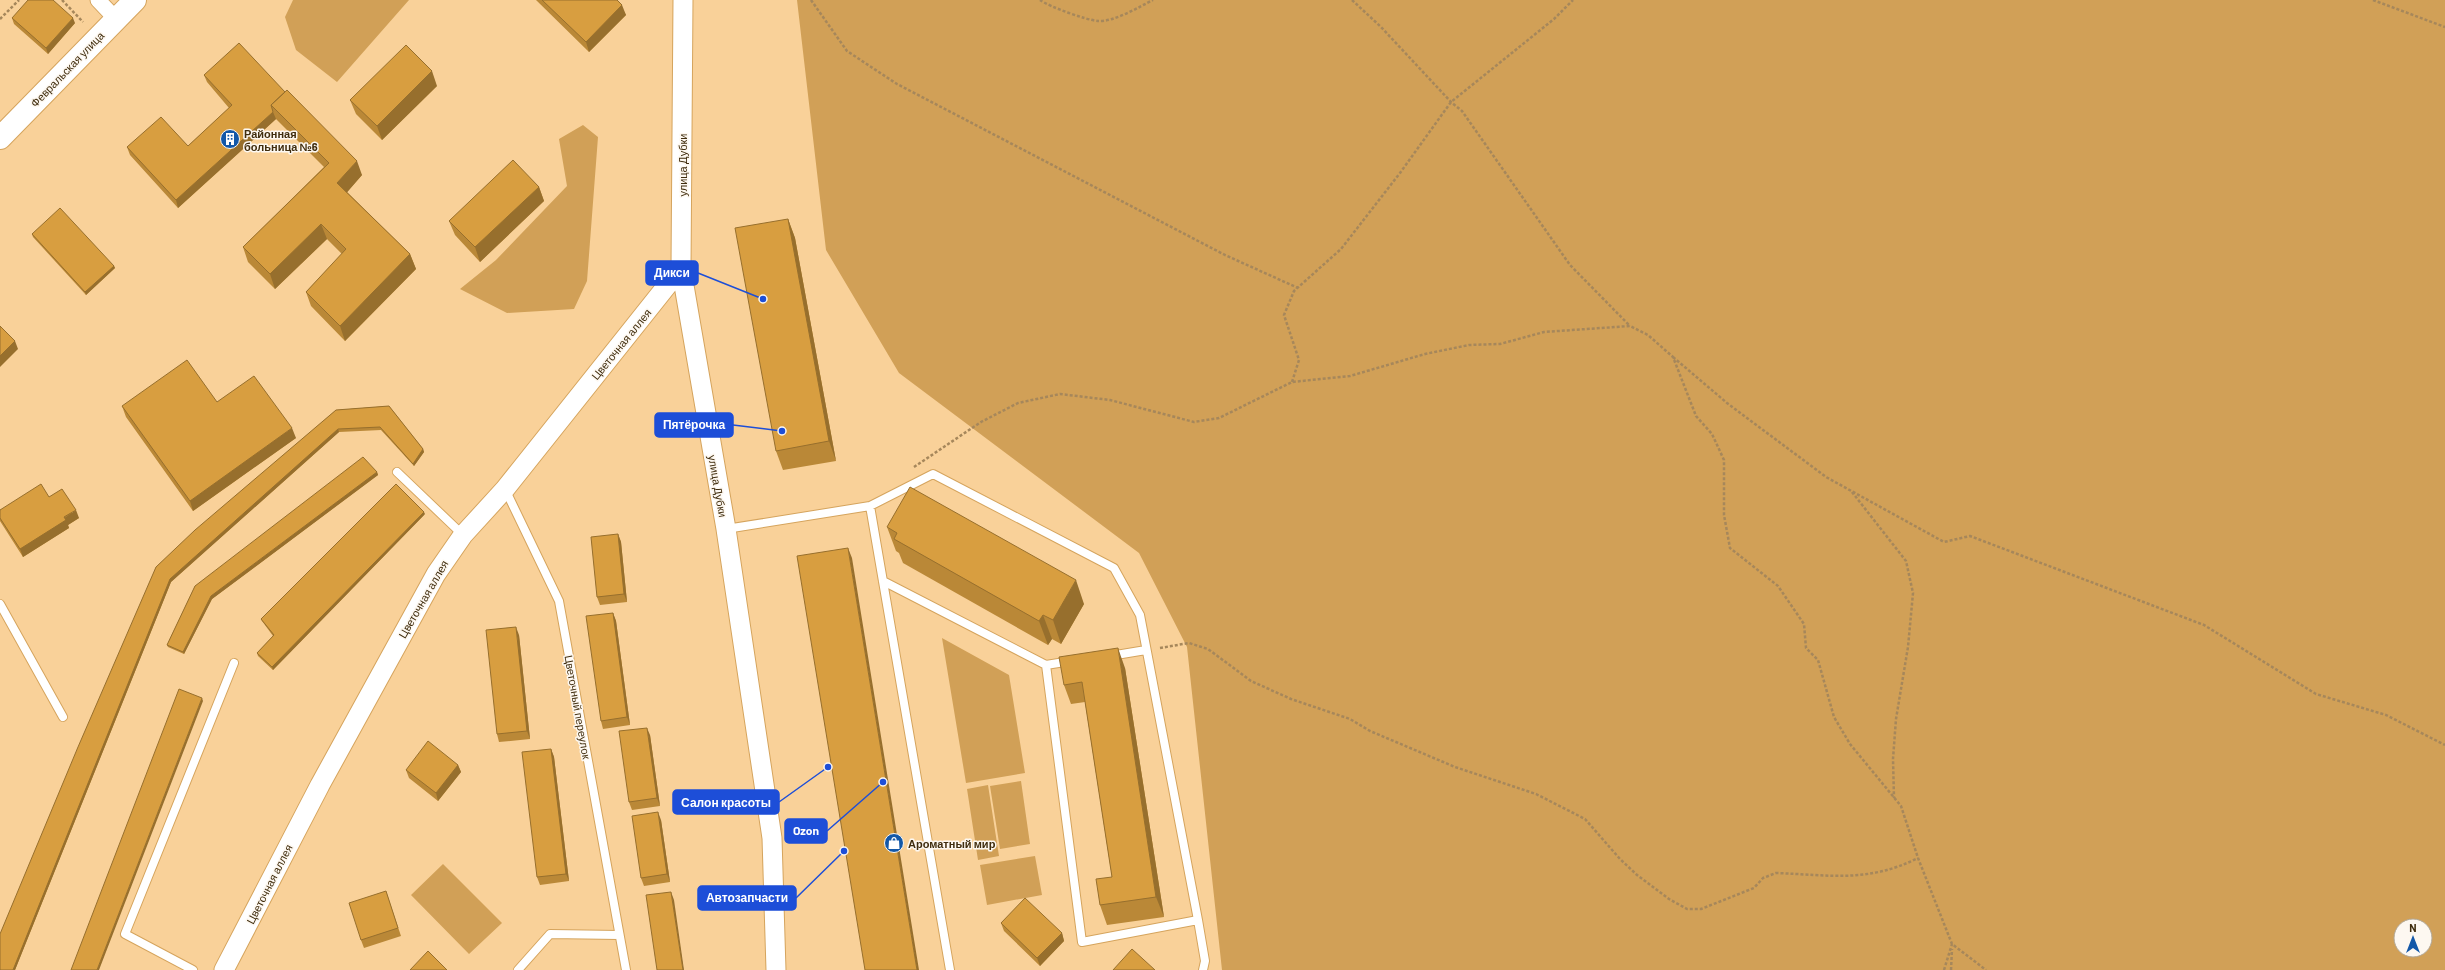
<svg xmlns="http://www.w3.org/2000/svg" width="2445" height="970" viewBox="0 0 2445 970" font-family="Barlow,sans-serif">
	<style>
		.green { fill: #d1a057; fill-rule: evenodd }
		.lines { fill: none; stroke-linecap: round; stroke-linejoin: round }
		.service-casing { stroke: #d5a45d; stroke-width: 10 }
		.minor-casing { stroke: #d5a45d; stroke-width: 17 }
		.tertiary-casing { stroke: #d5a45d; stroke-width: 21 }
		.secondary-casing { stroke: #d5a45d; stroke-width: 24 }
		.path { stroke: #a6875b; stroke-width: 2.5; stroke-dasharray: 3 2; stroke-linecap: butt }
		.service { stroke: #fff; stroke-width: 8 }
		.minor { stroke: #fff; stroke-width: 15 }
		.tertiary { stroke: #fff; stroke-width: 19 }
		.secondary { stroke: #fff; stroke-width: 22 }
		.wall { fill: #ba8837 }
		.shaded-wall { fill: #976f2d }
		.building { fill: #d89e40; stroke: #976f2d }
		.labels { text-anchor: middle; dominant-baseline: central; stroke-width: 3; stroke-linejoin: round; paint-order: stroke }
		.street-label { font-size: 11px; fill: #402d0e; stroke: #fdf8f1 }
		.poi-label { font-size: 11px; font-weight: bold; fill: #402d0e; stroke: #fdf8f1; text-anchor: start }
		.leader { fill: none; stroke: #1d4ed8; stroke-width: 1.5 }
		.callout-dot { fill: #1d4ed8; stroke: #fdf8f1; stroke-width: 1.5 }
		.callout { fill: #1d4ed8; stroke: #1d4ed8; stroke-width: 1.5 }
		.callout-label { font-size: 12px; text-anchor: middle; font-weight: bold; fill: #fff }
	</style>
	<rect width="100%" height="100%" fill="#f9d199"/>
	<!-- green -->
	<path class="green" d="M293,0h116l-72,82 -41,-32 -11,-33z
		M797,0h1648v970h-1223l-35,-323 -48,-94 -240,-180 -73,-123zM2401,926h24v24h-24z
		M583,125l15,12 -11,144 -13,28 -67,4 -47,-24 36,-29 71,-74 -8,-47z
		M942,638l67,37 16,98 -59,10z
		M1021,781l9,63 -30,5 -10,-63z
		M988,785l11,71 -21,4 -11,-71z
		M1035,856l7,39 -55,10 -7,-40z
		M443,864l59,59 -33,31 -58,-59z"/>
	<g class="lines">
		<!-- service casing -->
		<g class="service-casing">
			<path id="service" d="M397,472l66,63
				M505,489l54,112 67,369
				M870,506l80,464
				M726,529l144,-23 63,-32 181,94 26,47 58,305 -116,22 -36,-277 25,-4
				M883,581l163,84
				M0,604l63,113
				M1110,656l36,-6
				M1198,920l7,41 -2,9
				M193,970l-68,-36 109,-271
				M518,970l32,-36 69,1"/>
		</g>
		<!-- minor casing -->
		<g class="minor-casing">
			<path id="minor" d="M98,0l18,19"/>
		</g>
		<!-- tertiary casing -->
		<g class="tertiary-casing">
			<path id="tertiary" d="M683,0l-2,268 45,261 46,309 4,132
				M224,970l96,-185 116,-211 27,-39 42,-46 176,-221"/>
		</g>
		<!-- secondary casing -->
		<g class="secondary-casing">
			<path id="secondary" d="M0,138l135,-138"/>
		</g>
		<!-- path -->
		<path class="path" d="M62,0l21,22
			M811,0l36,51 50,33 328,171 73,33
			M1040,0c10,7 46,20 58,21 16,1 41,-14 55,-21
			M1352,0l29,27 70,75 11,9 108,154 60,61
			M2373,0l72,27
			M0,19l19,-19
			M1673,357l54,46 99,74 118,65 26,-6 234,89 112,69 70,21 59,30
			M1292,382l7,-22 -15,-45 10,-24 47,-42 59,-76 51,-71 103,-83 19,-19
			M914,467l67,-45 37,-19 42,-9 50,6 84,22 25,-4 73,-36 58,-6 75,-22 44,-9 31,-1 44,-12 86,-6 18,9 25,22 23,59 16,18 12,26v55l6,33 48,38 26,38 2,24 12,12 16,57 16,27 51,62 17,52 34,86 34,26
			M1852,492l54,69 7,32 -5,54 -12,72 -3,40 1,39
			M1160,648l29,-5 19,6 43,32 40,18 59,20 20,12 85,36 81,27 49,25 35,40 17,16 32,24 18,10h14l53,-21 9,-10 13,-5c54,2 92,10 142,-15
			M1944,970l8,-26
			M1951,970l1,-21"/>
		<!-- service -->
		<use href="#service" class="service"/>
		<!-- minor -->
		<use href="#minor" class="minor"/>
		<!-- tertiary -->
		<use href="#tertiary" class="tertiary"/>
		<!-- secondary -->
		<use href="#secondary" class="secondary"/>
	</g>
	<!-- wall -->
	<path class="wall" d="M536,0h81l9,15 -37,37z
		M12,18l63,5 -27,31 -34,-30z
		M204,75l80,17 78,83 -15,17 63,62 6,15 -71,72 -34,-35 -5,-14 36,-38 -15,-15 -52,50 -27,-27 -5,-15 81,-80 -48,-48 -98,89 -48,-53 -3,-8 61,-1 41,-38 -22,-26z
		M437,86l-55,54 -26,-26 -6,-14z
		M539,187l5,14 -64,61 -25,-27 -6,-14z
		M788,219l7,19 41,223 -53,9 -7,-19z
		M32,234l82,32 1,2 -29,27 -53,-58z
		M217,402l79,36 -103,73 -67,-94 -4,-11z
		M389,406l34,43 1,3 -10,14 -33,-36 -42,2 -168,150 -156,388h-15l156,-403 180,-157z
		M377,472l1,3 -166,124 -28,55 -16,-7 -1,-2 28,-59z
		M49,497l30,21 -11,7 1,3 -46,29 -23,-36v-11z
		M425,514l-152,156 -15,-14 -1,-3 16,-17 -11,-15 -1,-2z
		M887,527l197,77 -23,40 -9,-5 -4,6 -145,-82 -4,-10 -3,-2z
		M618,534l3,8 6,60 -27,3 -3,-8z
		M613,613l3,8 14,104 -27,4 -2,-8z
		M519,635l11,104 -31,3 -2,-8z
		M1125,668l39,249 -57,8 -7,-20 12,-28 -27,-175 -14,2 -7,-19z
		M650,735l10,71 -28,4 -3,-8z
		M551,749l3,8 15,124 -29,4 -3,-8z
		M458,765l3,7 -23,29 -29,-23 -3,-8z
		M661,820l9,62 -26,4 -3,-8z
		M386,891l15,45 -37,12 -3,-8z
		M1001,923l61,10 2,8 -24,25 -36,-35z"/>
	<!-- shaded-wall -->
	<path class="shaded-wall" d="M622,5l4,10 -37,37 -3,-10z
		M73,18l2,5 -27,31 -2,-6z
		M432,71l5,15 -55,54 -5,-14z
		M273,112l3,7 -98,89 -2,-8z
		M357,161l5,14 -19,22 -6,-14z
		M539,187l5,14 -64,61 -5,-15z
		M788,219l7,19 41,223 -7,-20z
		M321,224l6,15 -52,50 -5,-15z
		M410,254l6,15 -71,72 -5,-15z
		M114,266l1,2 -29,27 -1,-3z
		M15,341l3,8 -18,18v-11z
		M292,428l4,10 -103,73 -3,-10z
		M338,429l1,3 -168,150 -156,388h-2l157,-391z
		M423,449l1,3 -10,14 -1,-2z
		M377,472l1,3 -166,124 -28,55 -1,-2 28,-56z
		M76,510l3,8 -11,7 1,3 -46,29 -3,-8z
		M424,512l1,2 -152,156 -1,-3z
		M618,534l3,8 6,60 -3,-8z
		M848,548l4,10 67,412h-2z
		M1076,580l8,24 -23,40 -8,-24z
		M613,613l3,8 14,104 -3,-8z
		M1043,615l9,24 -4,6 -9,-24z
		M516,627l3,8 11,104 -3,-8z
		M1118,648l7,20 39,249 -8,-20z
		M202,698l1,3 -104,269h-2z
		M647,728l3,7 10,71 -3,-8z
		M551,749l3,8 15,124 -3,-7z
		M458,765l3,7 -23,29 -2,-8z
		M658,812l3,8 9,62 -3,-8z
		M671,892l3,8 10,70h-1z
		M1062,933l2,8 -24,25 -3,-8z"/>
	<!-- building -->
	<path class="building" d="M28,0h25l20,18 -27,30 -34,-30z
		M542,0h75l5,5 -36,37z
		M239,43l46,49 -14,13 2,7 -97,88 -49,-53 34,-30 27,29 44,-41 -28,-30z
		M406,45l26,26 -55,55 -27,-26z
		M287,90l70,71 -20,22 73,71 -70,72 -34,-34 40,-43 -25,-25 -51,50 -27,-27 86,-84 -58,-58z
		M513,160l26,27 -64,60 -26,-26z
		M60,208l54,58 -29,26 -53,-58z
		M788,219l41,222 -53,10 -41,-223z
		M0,326l15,15 -15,15z
		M187,360l30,42 37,-26 38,52 -102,73 -68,-95z
		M389,406l34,43 -10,15 -33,-37 -42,2 -168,150 -157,391h-13v-36l78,-187 78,-180 39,-37 141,-120z
		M363,457l14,15 -166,124 -28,56 -16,-7 28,-59z
		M41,484l8,13 13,-8 14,21 -12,7 2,3 -46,29 -20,-31v-8z
		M396,484l28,28 -152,155 -15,-14 17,-18 -13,-16z
		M910,487l166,93 -23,40 -10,-5 -4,6 -145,-82 3,-6 -10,-6z
		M618,534l6,60 -27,3 -6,-60z
		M848,548l69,422h-52l-68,-414z
		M613,613l14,104 -26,4 -15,-105z
		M516,627l11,104 -30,3 -11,-104z
		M1118,648l38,249 -56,8 -4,-26 16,-2 -30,-195 -18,3 -5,-28z
		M179,689l23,9 -105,272h-26z
		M647,728l10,70 -28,4 -10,-71z
		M428,741l30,24 -22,28 -30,-23z
		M551,749l15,125 -29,3 -15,-125z
		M658,812l9,62 -26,4 -9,-62z
		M386,891l12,37 -37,12 -12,-37z
		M671,892l12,78h-26l-11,-75z
		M1025,898l37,35 -25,25 -36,-35z
		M1132,949l23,21h-42z
		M428,951l19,19h-37z"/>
	<!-- icons -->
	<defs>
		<g id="building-disc" transform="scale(1)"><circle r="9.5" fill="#1358a8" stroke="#fdf8f1"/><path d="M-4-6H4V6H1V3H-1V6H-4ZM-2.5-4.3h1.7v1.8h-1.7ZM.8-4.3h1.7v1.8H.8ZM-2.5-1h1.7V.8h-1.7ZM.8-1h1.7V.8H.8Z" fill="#fff"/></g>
		<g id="shop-disc" transform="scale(1)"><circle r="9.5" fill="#1358a8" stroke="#fdf8f1"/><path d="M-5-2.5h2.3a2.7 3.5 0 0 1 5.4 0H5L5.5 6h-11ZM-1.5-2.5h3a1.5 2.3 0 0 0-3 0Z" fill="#fff"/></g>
	</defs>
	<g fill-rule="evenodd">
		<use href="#building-disc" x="230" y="139"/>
		<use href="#shop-disc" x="894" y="843"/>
	</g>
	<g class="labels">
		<!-- street labels -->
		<g class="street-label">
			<text transform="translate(67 69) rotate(-46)">Февральская улица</text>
			<text transform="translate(682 165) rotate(-90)">улица Дубки</text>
			<text transform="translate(621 344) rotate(-51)">Цветочная аллея</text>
			<text transform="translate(718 486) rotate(80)">улица Дубки</text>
			<text transform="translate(423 599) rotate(-60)">Цветочная аллея</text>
			<text transform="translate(578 707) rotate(80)">Цветочный переулок</text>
			<text transform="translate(269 884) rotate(-63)">Цветочная аллея</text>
		</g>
		<!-- poi labels -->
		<g class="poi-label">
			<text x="244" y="133">Районная<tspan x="244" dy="13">больница №6</tspan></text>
			<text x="908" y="843">Ароматный мир</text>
		</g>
	</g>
	<!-- callouts -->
	<path class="leader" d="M763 299L698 273M782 431L733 425M828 767L779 802M883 782L827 831M844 851L796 898"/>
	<g class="callout-dot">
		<circle cx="763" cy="299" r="4"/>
		<circle cx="782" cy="431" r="4"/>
		<circle cx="828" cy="767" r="4"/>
		<circle cx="883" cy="782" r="4"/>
		<circle cx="844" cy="851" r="4"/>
	</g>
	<g class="callout">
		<rect x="646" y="261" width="52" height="24" rx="4"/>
		<rect x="655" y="413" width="78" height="24" rx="4"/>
		<rect x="673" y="790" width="106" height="24" rx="4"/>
		<rect x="785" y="819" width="42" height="24" rx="4"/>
		<rect x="698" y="886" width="98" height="24" rx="4"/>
	</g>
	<g class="callout-label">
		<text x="672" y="277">Дикси</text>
		<text x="694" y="429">Пятёрочка</text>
		<text x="726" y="807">Салон красоты</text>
		<text x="806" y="835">Ozon</text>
		<text x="747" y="902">Автозапчасти</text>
	</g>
	<!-- north arrow -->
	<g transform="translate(2413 938)"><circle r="19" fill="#fdf8f1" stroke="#b1a796"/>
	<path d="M0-3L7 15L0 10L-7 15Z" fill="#1358a8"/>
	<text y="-6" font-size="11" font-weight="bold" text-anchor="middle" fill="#402d0e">N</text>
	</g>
</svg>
